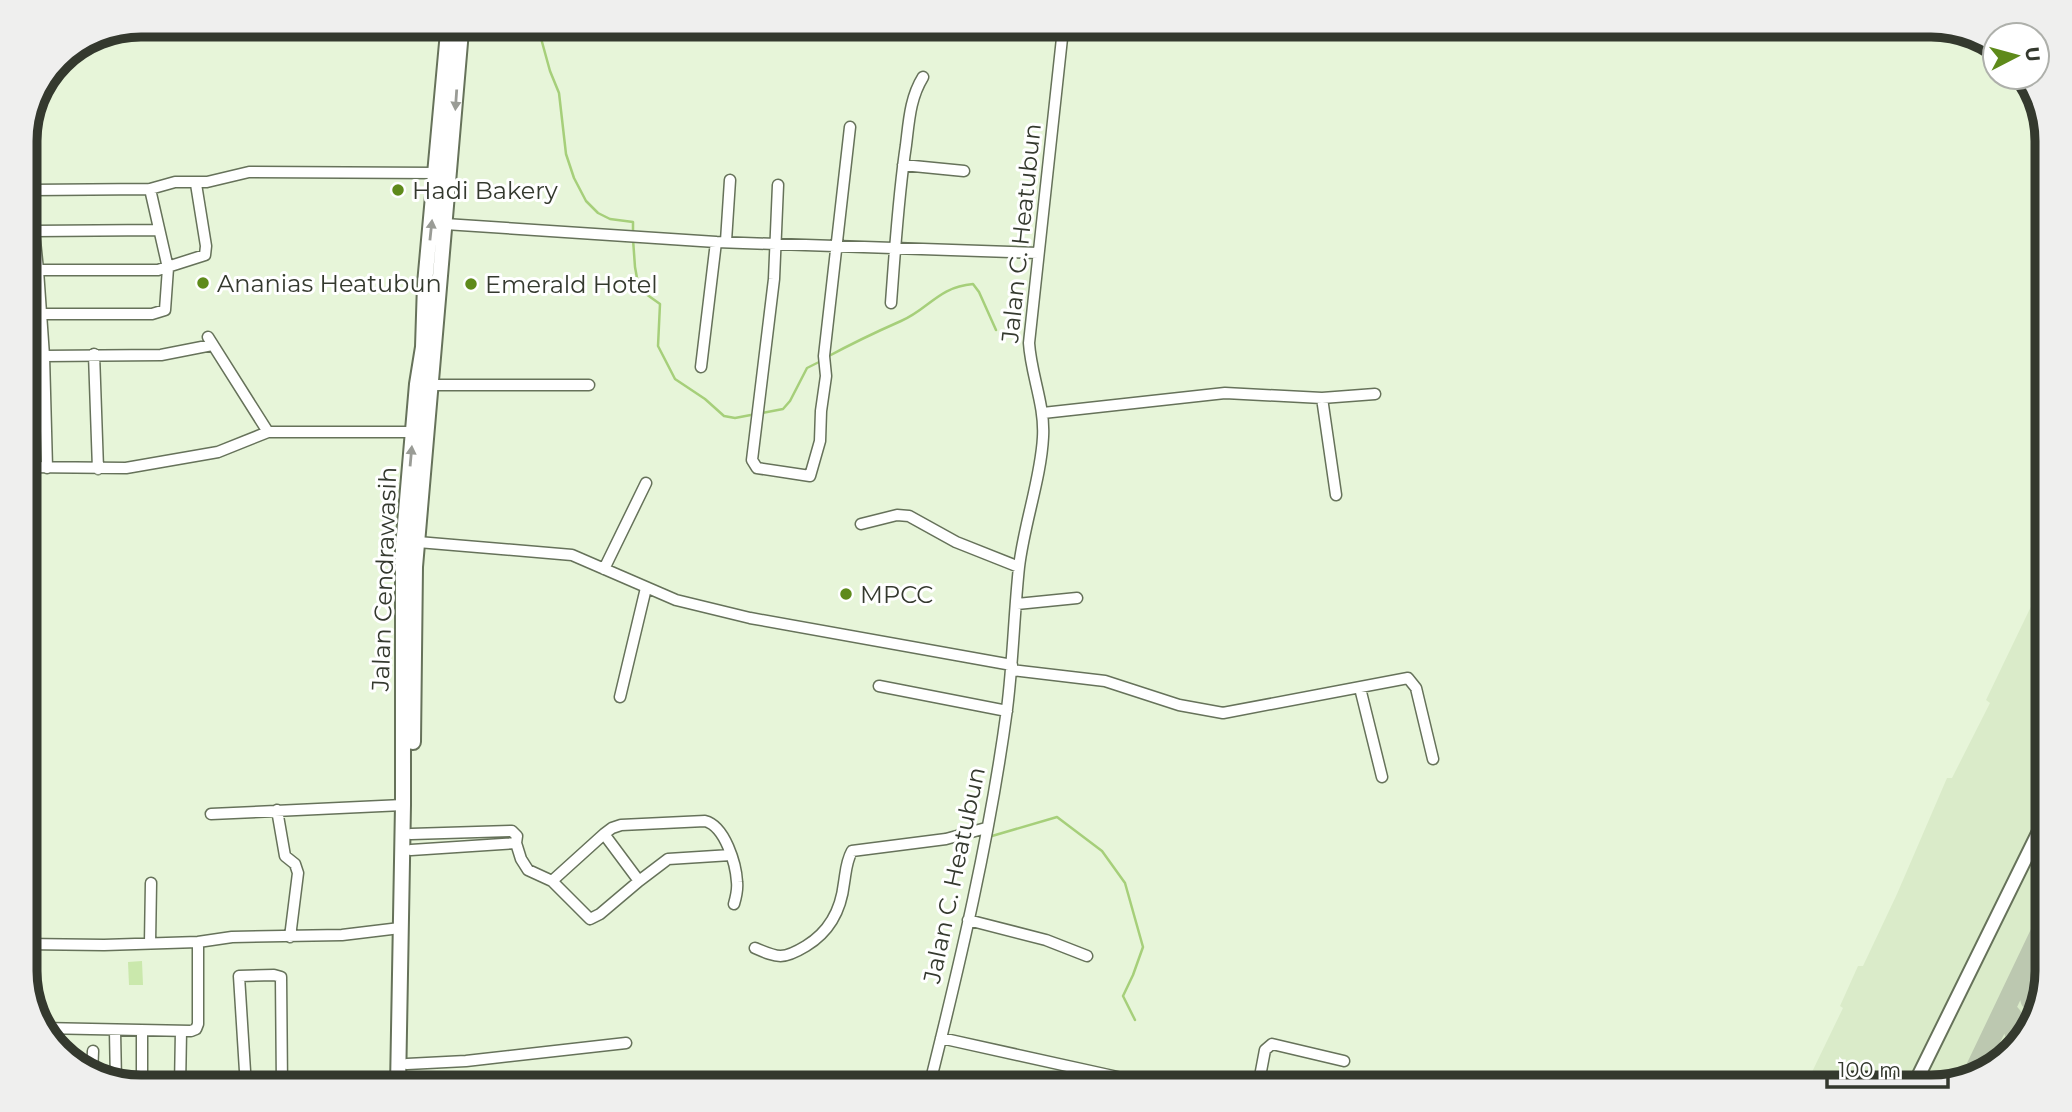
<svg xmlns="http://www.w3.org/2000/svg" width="2072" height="1112" viewBox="0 0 2072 1112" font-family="Montserrat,sans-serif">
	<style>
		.built { fill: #daebc9 }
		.green { fill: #cae8ac }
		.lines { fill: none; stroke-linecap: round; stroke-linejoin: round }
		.stream { stroke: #a6cf7a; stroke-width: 2.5 }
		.taxiway { stroke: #bcc8b0; stroke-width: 21 }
		.minor-casing { stroke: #66725a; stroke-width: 13 }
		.tertiary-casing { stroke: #66725a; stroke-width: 16 }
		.secondary-casing { stroke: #66725a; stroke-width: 18 }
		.minor { stroke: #fff; stroke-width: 10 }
		.tertiary { stroke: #fff; stroke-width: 12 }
		.secondary { stroke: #fff; stroke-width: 14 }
		.oneway { fill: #9a9c96 }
		.poi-dot { fill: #5e8a1a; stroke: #fff; stroke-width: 2.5 }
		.labels { text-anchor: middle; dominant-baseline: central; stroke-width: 6; stroke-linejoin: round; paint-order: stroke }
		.poi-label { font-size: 24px; fill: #34392e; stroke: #fff; text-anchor: start }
		.street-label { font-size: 24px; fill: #34392e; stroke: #fff }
		.rim { fill: none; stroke: #34392e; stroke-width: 9 }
	</style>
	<rect width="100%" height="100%" fill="#e7f5d9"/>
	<!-- built -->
	<path class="built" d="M2038,592l9,6v373l-12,52 -45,49 -58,15h-89l-31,-15 31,-64 -3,-2 18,-40h5l34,-72 50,-116h5l38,-75 -4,-3z"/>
	<!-- green -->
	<path class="green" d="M142,961l1,24h-14l-1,-23z"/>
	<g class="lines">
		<!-- stream -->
		<path class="stream" d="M539,31l11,40 9,22 7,61 8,24 12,23 12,12 12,6 23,3v10
			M633,239l2,28 4,22 21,15 -2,42 17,33 30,20 19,17 11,2 21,-4
			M827,357c24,-13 49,-25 74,-36 28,-12 37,-34 72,-37l6,8 17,38
			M762,413l21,-4 7,-8 17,-33 14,-7
			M992,836l65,-19 45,34 23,32 18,64 -10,28 -10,21 12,24"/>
		<!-- taxiway -->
		<path class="taxiway" d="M2035,946l7,4 3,19 2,1
			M2020,978l9,10 2,12 9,5
			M2005,1009l7,8 3,16 7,4
			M1972,1077l75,-157"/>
		<!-- minor casing -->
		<g class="minor-casing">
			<path id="minor" d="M25,144l13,126h120l47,-15 1,-9 -10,-62
				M903,165l61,6
				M778,185l-4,94 -22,181 5,8 53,8 10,-35 1,-30 5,-35 -2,-20 26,-229
				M31,190l119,-1 25,-7h32l42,-10 188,1
				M445,224l271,18 322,11
				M34,231l125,-1
				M726,241l4,-61
				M25,270h13l6,86 3,112
				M891,303c4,-52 7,-105 15,-158 3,-24 4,-47 17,-68
				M42,314h110l13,-4 3,-42 -18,-79
				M208,337l60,95
				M94,354l4,115
				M44,356l117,-1 51,-10
				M701,367l15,-125
				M431,385h158
				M1322,398l14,97
				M1043,413l182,-20 97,5 53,-4
				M25,467l101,1 92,-16 50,-20h145
				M861,524l36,-9 12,1 47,26 63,25
				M418,542l154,13 104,45 74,18 262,47
				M604,569l42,-86
				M1017,604l60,-6
				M1012,670l93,11 74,24 44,8 185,-35 8,10 17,71
				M879,686l128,25
				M1360,688l22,89
				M620,697l26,-109
				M277,810l8,46 10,8 3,9 -8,64
				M211,814l192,-9
				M411,834l101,-3 5,5 -1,7
				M604,834l8,-6 9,-3 84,-4c20,5 31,43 32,61 1,8 -1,15 -3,22
				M411,850l105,-7 5,16 7,11 24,11 38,38 10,-5 39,-33 -35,-47 -52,47
				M639,881l29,-22 63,-4
				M968,920l78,20 41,16
				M150,943l1,-60
				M25,944l79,1 94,-3 34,-5 110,-2 58,-7
				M755,948c23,10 28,12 51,-2 23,-14 35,-36 38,-63 2,-12 2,-21 8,-32l94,-12 40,-11
				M41,1028l150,3 5,-2 2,-5v-82
				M115,1031l1,51
				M941,1038l181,40 57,9
				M407,1064l59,-3 160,-18
				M92,1076l1,-25
				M142,1087v-56
				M180,1087l1,-56
				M246,1087l-7,-111 35,-1 7,2 1,110
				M929,1087c31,-124 61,-251 78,-378 6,-47 7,-95 12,-142 5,-43 22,-89 24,-130 2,-32 -12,-62 -14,-94l34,-314
				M1258,1087l7,-37 7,-6 72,17"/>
		</g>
		<!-- tertiary casing -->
		<g class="tertiary-casing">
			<path id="tertiary" d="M1913,1087l134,-272"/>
		</g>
		<!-- secondary casing -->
		<g class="secondary-casing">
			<path id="secondary" d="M413,742l2,-175 46,-536
				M398,1087l5,-282v-258l14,-163 6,-37 2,-63 23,-252"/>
		</g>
		<!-- minor -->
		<use href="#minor" class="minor"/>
		<!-- tertiary -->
		<use href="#tertiary" class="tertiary"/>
		<!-- secondary -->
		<use href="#secondary" class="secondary"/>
	</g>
	<!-- one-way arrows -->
	<defs><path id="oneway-solid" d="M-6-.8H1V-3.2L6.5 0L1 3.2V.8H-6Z" transform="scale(1.75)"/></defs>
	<g class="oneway">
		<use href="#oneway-solid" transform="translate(456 100) rotate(94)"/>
		<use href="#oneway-solid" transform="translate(431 230) rotate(-84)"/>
		<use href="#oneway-solid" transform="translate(411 456) rotate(-85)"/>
	</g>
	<!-- markers -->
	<g class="poi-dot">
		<circle cx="398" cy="190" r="7"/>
		<circle cx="203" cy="283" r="7"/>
		<circle cx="471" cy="284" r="7"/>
		<circle cx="846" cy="594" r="7"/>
	</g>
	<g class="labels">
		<!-- poi labels -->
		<g class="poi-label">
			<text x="412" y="190">Hadi Bakery</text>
			<text x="217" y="283">Ananias Heatubun</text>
			<text x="485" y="284">Emerald Hotel</text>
			<text x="860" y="594">MPCC</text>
		</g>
		<!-- street labels -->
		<g class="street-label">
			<text transform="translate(1021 233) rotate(-84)">Jalan C. Heatubun</text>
			<text transform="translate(384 579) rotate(-88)">Jalan Cendrawasih</text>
			<text transform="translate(954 875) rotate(-78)">Jalan C. Heatubun</text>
		</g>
	</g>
	<!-- crop -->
	<path d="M0 0H2072V1112H0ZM141 37H1931A104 104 0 0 1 2035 141V971A104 104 0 0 1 1931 1075H141A104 104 0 0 1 37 971V141A104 104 0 0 1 141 37Z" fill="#efefee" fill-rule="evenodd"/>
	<path class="rim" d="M141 37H1931A104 104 0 0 1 2035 141V971A104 104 0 0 1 1931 1075H141A104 104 0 0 1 37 971V141A104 104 0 0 1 141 37Z"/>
	<!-- north arrow -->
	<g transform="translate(2016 56) rotate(84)"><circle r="33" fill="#ffffff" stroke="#aeb0ab" stroke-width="2"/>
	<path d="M0-5L12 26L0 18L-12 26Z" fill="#5e8a1a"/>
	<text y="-10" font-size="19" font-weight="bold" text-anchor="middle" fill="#34392e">U</text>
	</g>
	<!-- scale -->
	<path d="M1827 1077v10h121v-10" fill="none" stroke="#34392e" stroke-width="3.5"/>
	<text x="1838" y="1077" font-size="21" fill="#34392e" stroke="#ffffff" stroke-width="5" paint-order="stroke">100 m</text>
</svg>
